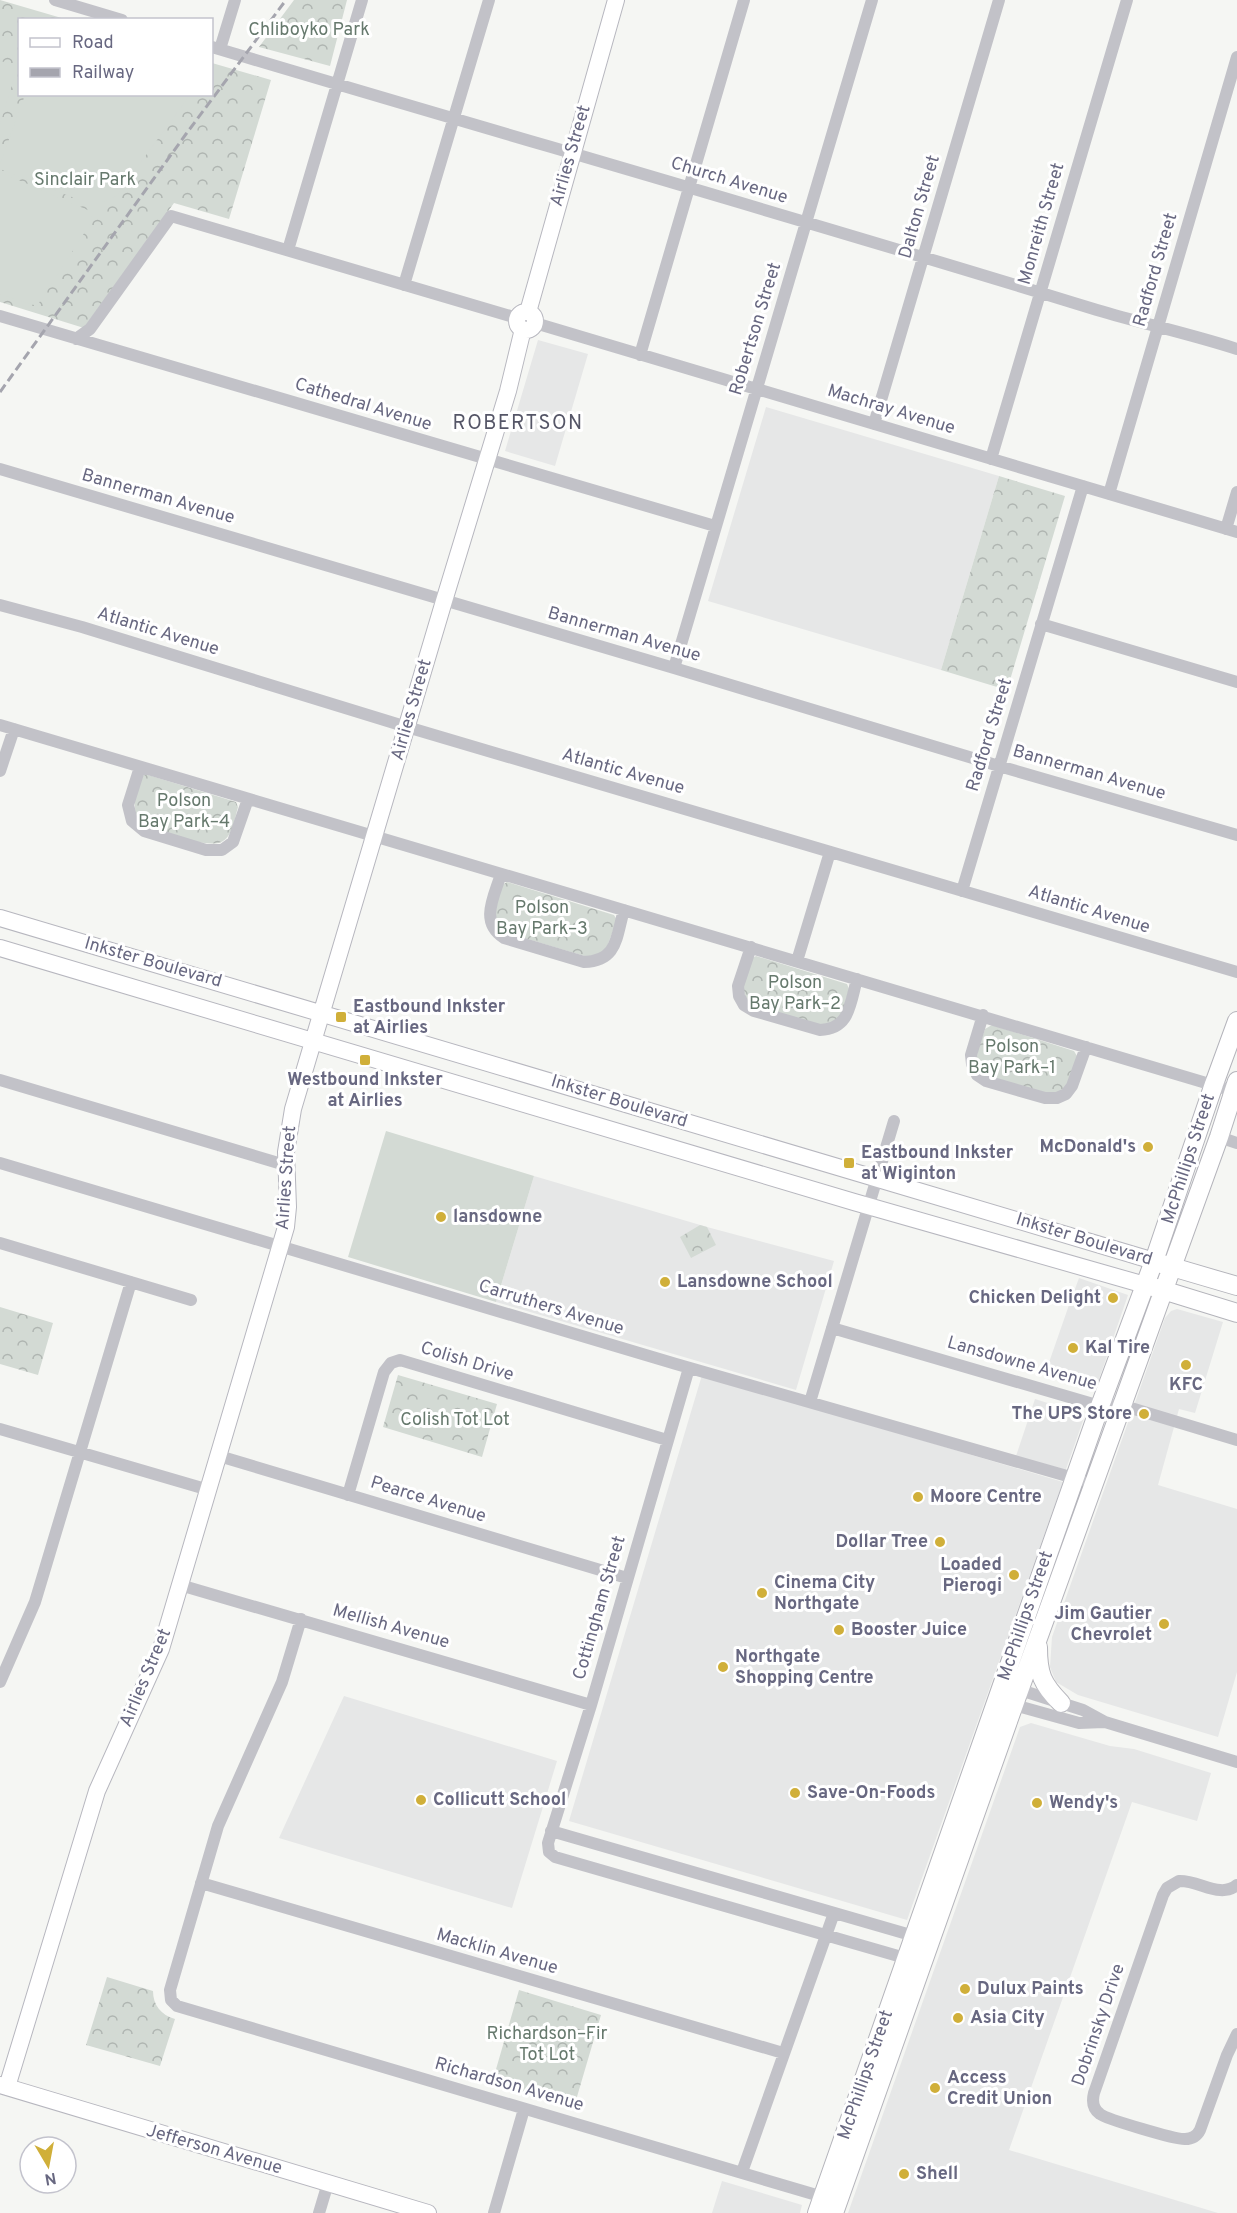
<svg xmlns="http://www.w3.org/2000/svg" width="1237" height="2213" viewBox="0 0 1237 2213" font-family="Overpass,sans-serif">
	<style>
		.built { fill: #e6e7e7 }
		.forest { fill: url(#forest-crowns) }
		.pitch { fill: #d3dad4 }
		.lines { fill: none; stroke-linecap: round; stroke-linejoin: round }
		.secondary-casing { stroke: #b7b7bf; stroke-width: 18 }
		.primary-casing { stroke: #b4b4bb; stroke-width: 20 }
		.street { stroke: #c2c2c8; stroke-width: 12 }
		.secondary { stroke: #fff; stroke-width: 16 }
		.primary { stroke: #fff; stroke-width: 18 }
		.rail { stroke: #a5a5ae; stroke-width: 3; stroke-dasharray: 9 4.5; stroke-linecap: butt }
		.poi-dot { fill: #d0af39; stroke: #fff; stroke-width: 2 }
		.labels { text-anchor: middle; dominant-baseline: central; stroke-width: 6; stroke-linejoin: round; paint-order: stroke }
		.park-label { font-size: 18px; fill: #66796d; stroke: #fff }
		.street-label { font-size: 18px; fill: #686881; stroke: #fff }
		.poi-label { font-size: 18px; font-weight: bold; fill: #686881; stroke: #fff; text-anchor: start }
		.neighbourhood-label { font-size: 20px; letter-spacing: 1.5px; fill: #555667; stroke: #fff }
	</style>
	<defs>
		<pattern id="forest-crowns" width="20" height="18" patternUnits="userSpaceOnUse" patternTransform="scale(1.5)"><rect width="20" height="18" fill="#d3dad4"/><path d="M2 6a3 3 0 1 1 6 0M12 15a3 3 0 1 1 6 0" fill="none" stroke="#afb5b1"/></pattern>
	</defs>
	<rect width="100%" height="100%" fill="#f5f6f3"/>
	<!-- built -->
	<path class="built" d="M538,340l50,14 -33,112 -50,-15z
		M766,407l233,69 -58,194 -233,-69z
		M534,1176l173,51 127,34 -38,129 -300,-88z
		M1079,1278l49,17 -33,96 -50,-17 24,-69 7,-3 -5,-2z
		M1177,1309l46,13 -28,91 -16,-4 -21,76 79,24v163l-19,65 -140,-42 -22,-13 -6,-15 2,-30 113,-319 6,-7z
		M702,1375l361,107 -156,438 -338,-99z
		M1035,1399l50,16 -20,57 -49,-16z
		M344,1696l213,65 -45,147 -233,-70z
		M1031,1723l79,23 24,3 77,24 -14,48 -65,-19 -123,348 209,63h-370l172,-486z
		M722,2181l80,24 -2,8h-88z"/>
	<!-- forest -->
	<path class="forest" d="M0,0l65,19 -45,1v74h192v-31l59,17 -42,139 -55,-16 -90,125 -84,-26z
		M294,0h53l-17,66 -71,-19z
		M999,476l66,20 -58,194 -66,-20z
		M145,774l91,28 2,5c-3,10 -5,28 -15,34 -14,10 -72,-12 -86,-21 -3,-14 -6,-37 8,-46z
		M507,882l107,33 3,5 -12,32 -14,6 -87,-26c-14,-18 -8,-27 -2,-47z
		M756,956l91,28 2,5c-6,22 -4,28 -25,38 -19,-5 -77,-14 -80,-35 -2,-10 5,-23 7,-33z
		M992,1025l82,26 3,5c-3,11 -5,26 -15,34 -3,3 -9,4 -13,4 -14,-1 -66,-16 -71,-29 -4,-11 4,-26 7,-36z
		M700,1225l7,2 9,18 -25,13 -11,-21z
		M0,1307l53,16 -15,52 -38,-11z
		M398,1375l99,29 -15,53 -99,-30z
		M107,1977l46,14c0,14 8,24 22,28l-15,47 -74,-21z
		M519,1990l82,25 -27,92 -82,-24z"/>
	<!-- pitch -->
	<path class="pitch" d="M0,61l9,2 6,12 -15,49z
		M25,95v-1l165,1 -74,101 -16,7 -18,-2 -82,-32v-5z
		M0,172l90,39 2,10 -55,85 -37,-12z
		M386,1131l148,45 -38,126 -148,-45z"/>
	<g class="lines">
		<!-- secondary casing -->
		<g class="secondary-casing">
			<path id="secondary" d="M517 321a9 9 0 1 1 18 0a9 9 0 1 1-18 0Z
				M528,312l88,-312
				M0,918l1154,343
				M0,948l854,254 291,83
				M0,2085l428,128
				M7,2087l90,-296 64,-142 125,-422 2,-20 -2,-55 7,-43 151,-508 64,-210 15,-62"/>
		</g>
		<!-- primary casing -->
		<g class="primary-casing">
			<path id="primary" d="M1162,1264l75,22
				M1153,1287l84,26
				M1038,1647c0,27 4,37 23,56
				M817,2213l283,-807 54,-145 60,-177 23,-63
				M834,2213l177,-500 208,-576 18,-56"/>
		</g>
		<!-- street -->
		<path class="street" d="M55,0l67,20
			M212,47c294,88 591,172 885,263 47,14 94,24 140,39
			M220,49l15,-49
			M288,250l74,-250
			M404,285l85,-285
			M0,316l715,210
			M535,323l702,209
			M76,339l14,-10 81,-113 346,102
			M640,355l104,-355
			M874,424l125,-424
			M991,459l136,-459
			M0,469l674,199 325,98 238,69
			M1109,494l128,-437
			M1226,529l11,-37
			M0,605l82,22 325,100 830,245
			M1041,624l196,58
			M674,668l198,-668
			M0,725l1233,366
			M140,767l-12,38 4,16 12,10 62,19h16l11,-8 15,-43
			M0,771l14,-42
			M501,874c-7,23 -22,48 3,64l80,24c34,-1 32,-25 40,-52
			M962,891l121,-405
			M751,947l-13,39 1,10 5,9 10,6 66,19c30,-1 30,-26 37,-51
			M797,961l33,-109
			M983,1015l-12,40 1,9 5,11 9,6 59,17h12l9,-4 6,-8 14,-39
			M0,1080l285,85
			M1219,1137l18,6
			M0,1163l676,201 405,116
			M0,1243l191,57
			M832,1328l268,78 21,-1 116,35
			M689,1368l-98,337 -43,138 1,9 6,5 357,103
			M810,1402l84,-281
			M0,1429l209,61
			M219,1456l408,122
			M348,1495l36,-123 7,-9 9,-3 267,80
			M180,1585l411,120
			M301,1619l-19,63 -64,144 -48,164 1,10 6,6 653,193
			M0,1682l35,-80 96,-320
			M1014,1688l69,22 22,12 132,40
			M1007,1703l72,20 25,-1
			M551,1831l370,107
			M201,1883l582,170
			M1237,1885c-17,14 -38,-5 -58,-4l-12,7 -4,7 -69,198c-2,8 -1,16 6,21 6,5 77,26 85,25 7,0 12,-3 15,-9l27,-75 10,-21
			M742,2172l92,-259
			M319,2213l9,-30
			M494,2213l30,-104"/>
		<!-- secondary -->
		<use href="#secondary" class="secondary"/>
		<!-- primary -->
		<use href="#primary" class="primary"/>
		<!-- rail -->
		<path class="rail" d="M0,392l186,-258 100,-134"/>
	</g>
	<!-- markers -->
	<g class="poi-dot">
		<rect x="335" y="1011" width="12" height="12" rx="3"/>
		<rect x="359" y="1054" width="12" height="12" rx="3"/>
		<circle cx="1148" cy="1147" r="6"/>
		<rect x="843" y="1157" width="12" height="12" rx="3"/>
		<circle cx="441" cy="1217" r="6"/>
		<circle cx="665" cy="1282" r="6"/>
		<circle cx="1113" cy="1298" r="6"/>
		<circle cx="1073" cy="1348" r="6"/>
		<circle cx="1186" cy="1365" r="6"/>
		<circle cx="1144" cy="1414" r="6"/>
		<circle cx="918" cy="1497" r="6"/>
		<circle cx="940" cy="1542" r="6"/>
		<circle cx="1014" cy="1575" r="6"/>
		<circle cx="762" cy="1593" r="6"/>
		<circle cx="1164" cy="1624" r="6"/>
		<circle cx="839" cy="1630" r="6"/>
		<circle cx="723" cy="1667" r="6"/>
		<circle cx="795" cy="1793" r="6"/>
		<circle cx="421" cy="1800" r="6"/>
		<circle cx="1037" cy="1803" r="6"/>
		<circle cx="965" cy="1989" r="6"/>
		<circle cx="958" cy="2018" r="6"/>
		<circle cx="935" cy="2088" r="6"/>
		<circle cx="904" cy="2174" r="6"/>
	</g>
	<g class="labels">
		<!-- park labels -->
		<g class="park-label">
			<text x="309" y="30">Chliboyko Park</text>
			<text x="85" y="180">Sinclair Park</text>
			<text x="184" y="801">Polson<tspan x="184" dy="21">Bay Park–4</tspan></text>
			<text x="542" y="908">Polson<tspan x="542" dy="21">Bay Park–3</tspan></text>
			<text x="795" y="983">Polson<tspan x="795" dy="21">Bay Park–2</tspan></text>
			<text x="1012" y="1047">Polson<tspan x="1012" dy="21">Bay Park–1</tspan></text>
			<text x="455" y="1420">Colish Tot Lot</text>
			<text x="547" y="2034">Richardson–Fir<tspan x="547" dy="21">Tot Lot</tspan></text>
		</g>
		<!-- street labels -->
		<g class="street-label">
			<text transform="translate(571 156) rotate(-74)">Airlies Street</text>
			<text transform="translate(729 181) rotate(17)">Church Avenue</text>
			<text transform="translate(920 207) rotate(-74)">Dalton Street</text>
			<text transform="translate(1042 224) rotate(-74)">Monreith Street</text>
			<text transform="translate(1156 270) rotate(-74)">Radford Street</text>
			<text transform="translate(756 329) rotate(-73)">Robertson Street</text>
			<text transform="translate(363 405) rotate(17)">Cathedral Avenue</text>
			<text transform="translate(891 410) rotate(17)">Machray Avenue</text>
			<text transform="translate(158 497) rotate(16)">Bannerman Avenue</text>
			<text transform="translate(158 632) rotate(17)">Atlantic Avenue</text>
			<text transform="translate(624 635) rotate(16)">Bannerman Avenue</text>
			<text transform="translate(412 710) rotate(-74)">Airlies Street</text>
			<text transform="translate(990 735) rotate(-73)">Radford Street</text>
			<text transform="translate(623 772) rotate(16)">Atlantic Avenue</text>
			<text transform="translate(1089 773) rotate(16)">Bannerman Avenue</text>
			<text transform="translate(1089 910) rotate(17)">Atlantic Avenue</text>
			<text transform="translate(153 963) rotate(16)">Inkster Boulevard</text>
			<text transform="translate(619 1102) rotate(17)">Inkster Boulevard</text>
			<text transform="translate(1189 1159) rotate(-72)">McPhillips Street</text>
			<text transform="translate(287 1178) rotate(-86)">Airlies Street</text>
			<text transform="translate(1084 1240) rotate(17)">Inkster Boulevard</text>
			<text transform="translate(551 1308) rotate(17)">Carruthers Avenue</text>
			<text transform="translate(467 1362) rotate(17)">Colish Drive</text>
			<text transform="translate(1022 1364) rotate(16)">Lansdowne Avenue</text>
			<text transform="translate(428 1500) rotate(17)">Pearce Avenue</text>
			<text transform="translate(600 1608) rotate(-74)">Cottingham Street</text>
			<text transform="translate(1026 1616) rotate(-71)">McPhillips Street</text>
			<text transform="translate(391 1627) rotate(16)">Mellish Avenue</text>
			<text transform="translate(146 1678) rotate(-67)">Airlies Street</text>
			<text transform="translate(497 1952) rotate(16)">Macklin Avenue</text>
			<text transform="translate(1099 2025) rotate(-71)">Dobrinsky Drive</text>
			<text transform="translate(866 2075) rotate(-71)">McPhillips Street</text>
			<text transform="translate(509 2085) rotate(16)">Richardson Avenue</text>
			<text transform="translate(214 2150) rotate(16)">Jefferson Avenue</text>
		</g>
		<!-- poi labels -->
		<g class="poi-label">
			<text x="353" y="1007">Eastbound Inkster<tspan x="353" dy="21">at Airlies</tspan></text>
			<text x="365" y="1080" text-anchor="middle">Westbound Inkster<tspan x="365" dy="21">at Airlies</tspan></text>
			<text x="1136" y="1147" text-anchor="end">McDonald's</text>
			<text x="861" y="1153">Eastbound Inkster<tspan x="861" dy="21">at Wiginton</tspan></text>
			<text x="453" y="1217">lansdowne</text>
			<text x="677" y="1282">Lansdowne School</text>
			<text x="1101" y="1298" text-anchor="end">Chicken Delight</text>
			<text x="1085" y="1348">Kal Tire</text>
			<text x="1186" y="1385" text-anchor="middle">KFC</text>
			<text x="1132" y="1414" text-anchor="end">The UPS Store</text>
			<text x="930" y="1497">Moore Centre</text>
			<text x="928" y="1542" text-anchor="end">Dollar Tree</text>
			<text x="1002" y="1565" text-anchor="end">Loaded<tspan x="1002" dy="21">Pierogi</tspan></text>
			<text x="774" y="1583">Cinema City<tspan x="774" dy="21">Northgate</tspan></text>
			<text x="1152" y="1614" text-anchor="end">Jim Gautier<tspan x="1152" dy="21">Chevrolet</tspan></text>
			<text x="851" y="1630">Booster Juice</text>
			<text x="735" y="1657">Northgate<tspan x="735" dy="21">Shopping Centre</tspan></text>
			<text x="807" y="1793">Save-On-Foods</text>
			<text x="433" y="1800">Collicutt School</text>
			<text x="1049" y="1803">Wendy's</text>
			<text x="977" y="1989">Dulux Paints</text>
			<text x="970" y="2018">Asia City</text>
			<text x="947" y="2078">Access<tspan x="947" dy="21">Credit Union</tspan></text>
			<text x="916" y="2174">Shell</text>
		</g>
		<!-- neighbourhood labels -->
		<g class="neighbourhood-label">
			<text x="518" y="424">ROBERTSON</text>
		</g>
	</g>
	<!-- legend -->
	<rect x="18" y="18" width="195" height="78" fill="#ffffff" stroke="#c3c3cd" stroke-width="1.5"/>
	<rect x="30" y="38" width="30" height="9" fill="#ffffff" stroke="#c3c3cd" stroke-width="1.5"/>
	<text x="72" y="48" font-size="18" fill="#686881">Road</text>
	<rect x="30" y="68" width="30" height="9" fill="#a5a5ae" stroke="#c3c3cd" stroke-width="1.5"/>
	<text x="72" y="78" font-size="18" fill="#686881">Railway</text>
	<!-- north arrow -->
	<g transform="translate(48 2165) rotate(170)"><circle r="28" fill="#ffffff" stroke="#c3c3cd" stroke-width="1.5"/>
	<path d="M0-4.5L10 22L0 15L-10 22Z" fill="#d0af39"/>
	<text y="-9" font-size="16" font-weight="bold" text-anchor="middle" fill="#686881">N</text>
	</g>
</svg>
